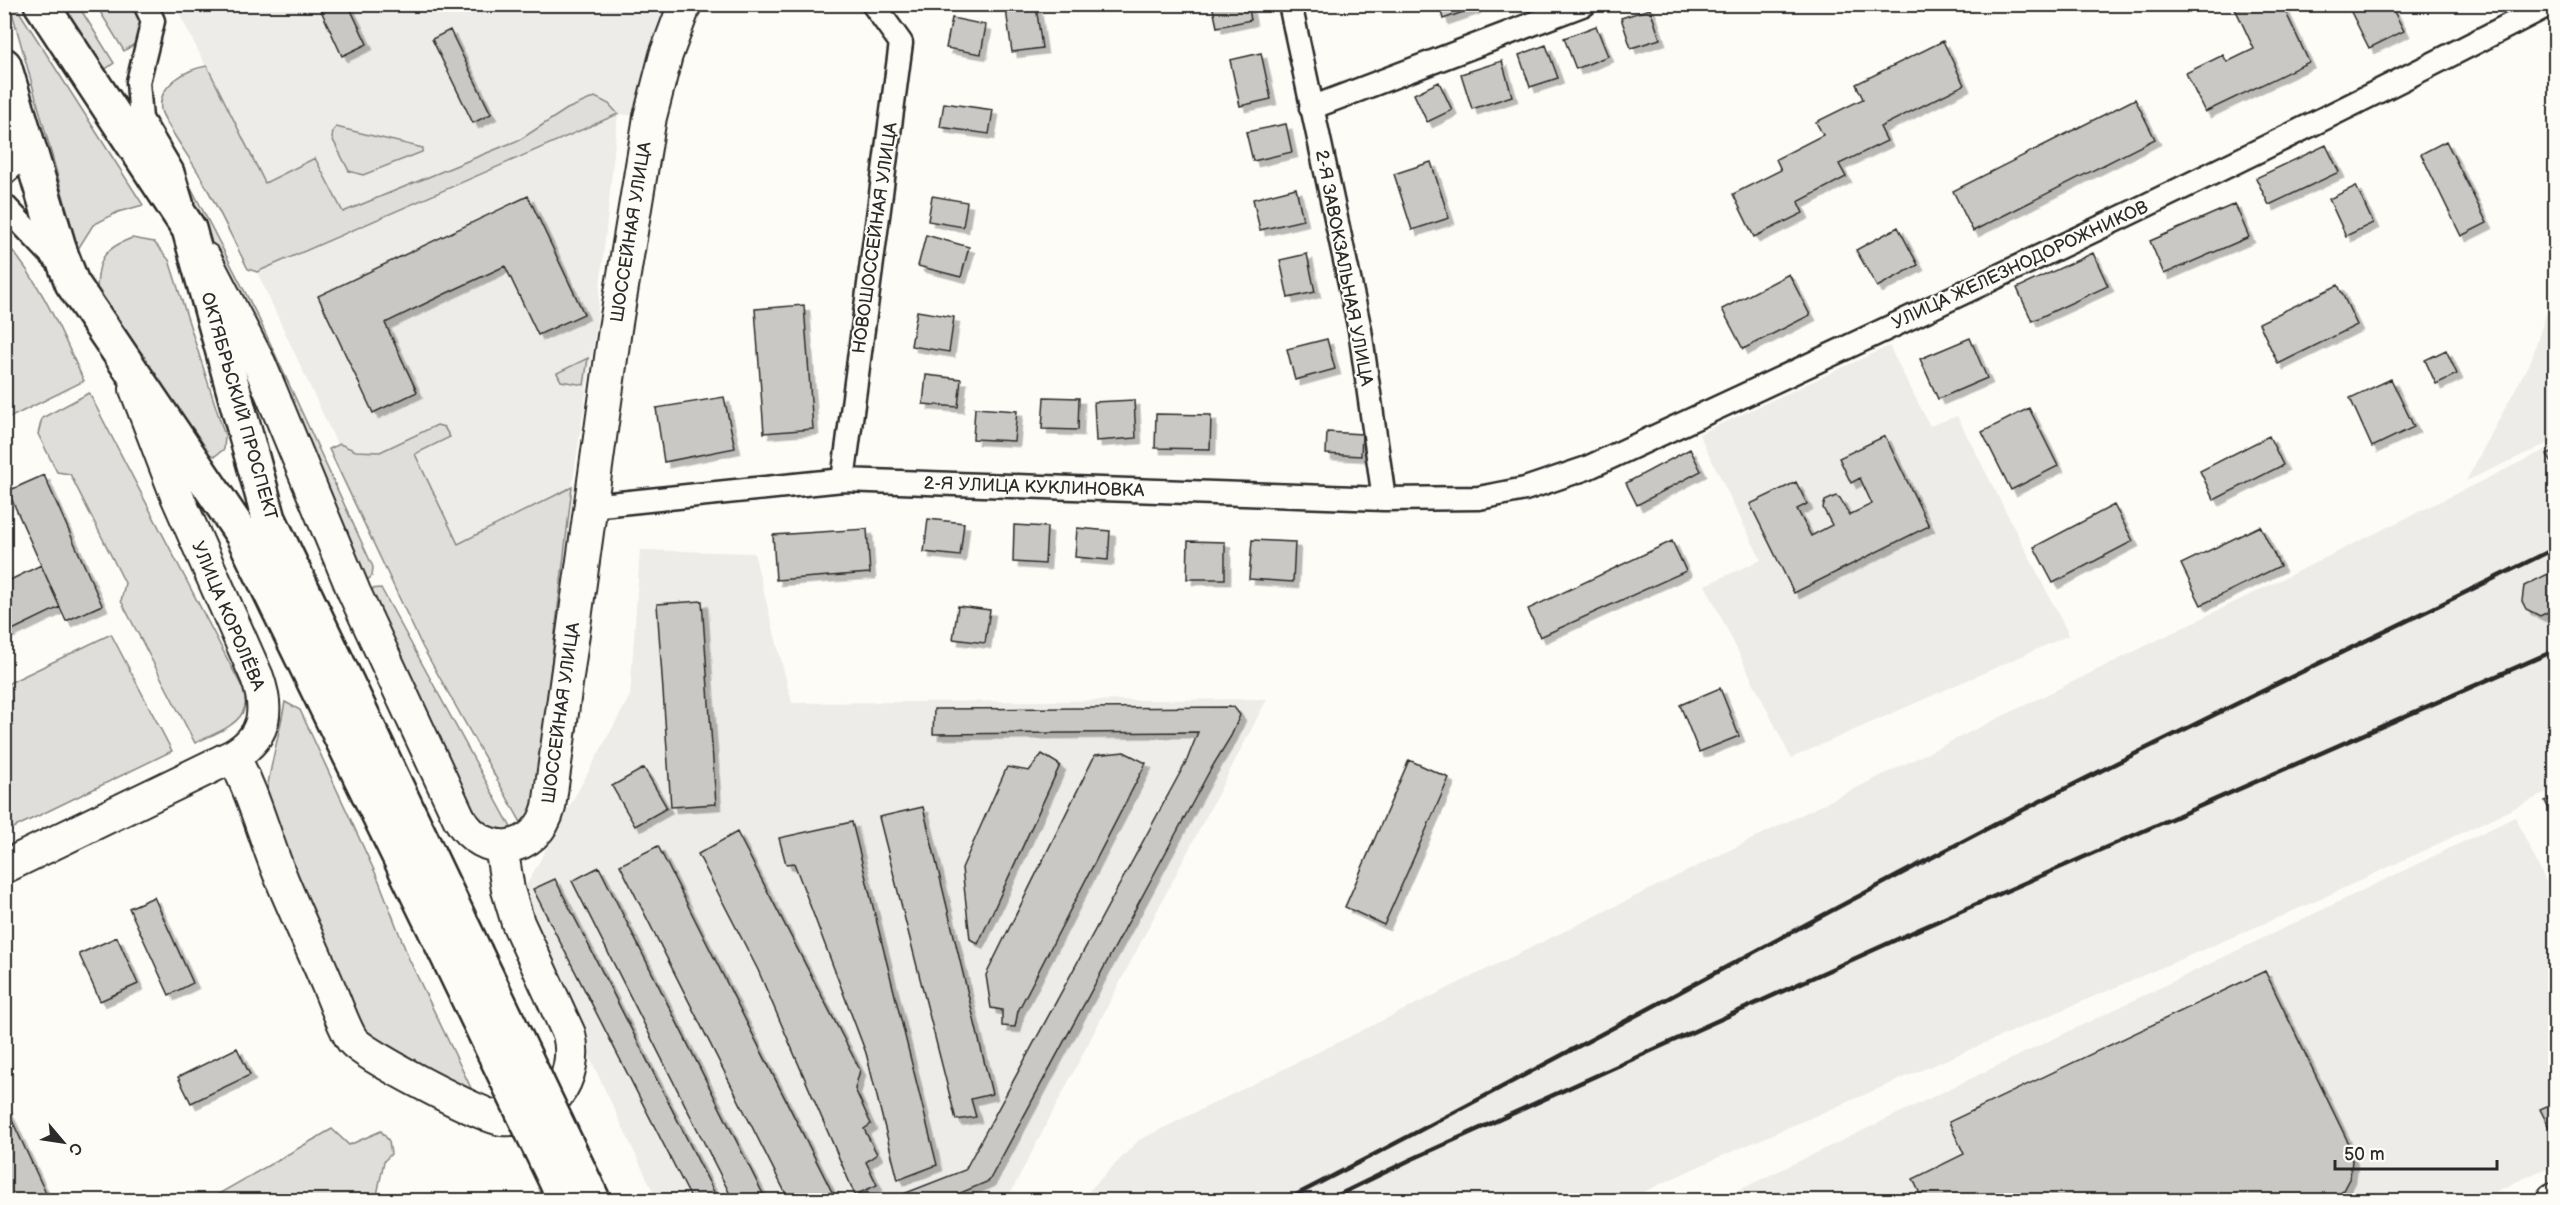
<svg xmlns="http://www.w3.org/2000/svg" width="2560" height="1205" viewBox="0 0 2560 1205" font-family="'Balsamiq Sans',sans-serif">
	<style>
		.built { fill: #edece8 }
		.green { fill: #dfdeda; stroke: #858482; stroke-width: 1.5 }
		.building { fill: #c9c8c4; stroke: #2b2b2b; stroke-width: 1.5; filter: url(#shadow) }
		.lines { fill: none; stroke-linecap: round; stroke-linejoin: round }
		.street-casing { stroke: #2b2b2b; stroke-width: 27 }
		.secondary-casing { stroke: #2b2b2b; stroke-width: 36 }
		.primary-casing { stroke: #2b2b2b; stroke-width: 38 }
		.street { stroke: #fdfcf7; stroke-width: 22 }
		.secondary { stroke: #fdfcf7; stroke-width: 32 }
		.primary { stroke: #fdfcf7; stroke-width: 33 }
		.rail { stroke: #2b2b2b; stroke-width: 4.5 }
		.primary-bridge-casing { stroke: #2b2b2b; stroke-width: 38; stroke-linecap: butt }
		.primary-bridge { stroke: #fdfcf7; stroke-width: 33 }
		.labels { text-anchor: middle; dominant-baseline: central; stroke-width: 4.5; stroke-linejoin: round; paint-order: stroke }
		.street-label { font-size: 18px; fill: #2b2b2b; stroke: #fdfcf7 }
	</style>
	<defs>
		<filter id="shadow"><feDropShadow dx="5.5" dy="5.5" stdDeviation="0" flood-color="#0004"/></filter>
	</defs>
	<rect width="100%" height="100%" fill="#fdfcf7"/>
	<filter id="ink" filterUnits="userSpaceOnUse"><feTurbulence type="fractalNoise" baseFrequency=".0167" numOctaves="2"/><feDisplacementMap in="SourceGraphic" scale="12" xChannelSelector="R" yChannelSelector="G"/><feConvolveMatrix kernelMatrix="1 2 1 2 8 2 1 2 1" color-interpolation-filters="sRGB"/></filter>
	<g filter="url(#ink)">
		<!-- built -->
		<path class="built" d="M175,5h510l-35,112 -32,-3 -22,213 -24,160 -134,67 -78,-60 -103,-222 361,-158 -9,-10 -14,-7 -28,12 -46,30 -178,73 -78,-29z
			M2555,285v155l-89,41 66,-123z
			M1889,346l41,80 27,-10 112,219 -278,123 -86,-173 56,-25 -62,-126z
			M2555,445v344l-241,113 -597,256 -91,42h-546l59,-60z
			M640,550l114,3 38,150 475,-4 -260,501h-350l-114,-242 -22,-63 109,-199z
			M2515,817l40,84v263l-78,36h-737l-3,-9z"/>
		<!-- green -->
		<path class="green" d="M10,5h5l128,200 -25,7 -25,13 -15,24z
			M62,5h16l36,58 -11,8z
			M96,5h42l8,17 -2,16 -20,13z
			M207,66l58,117 50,-25 28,54 178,-73 46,-30 28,-12 14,7 9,10 -361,158 -9,-3c-16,-31 -31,-64 -49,-95 -7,-13 -36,-53 -38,-64 -4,-25 26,-41 46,-44z
			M336,127l87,21 -1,4 -59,23 -14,-4 -17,-33 1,-7z
			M183,172l76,147 114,248 -1,9 -6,5 -169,-338z
			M132,238l22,4 15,18 56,176 -1,13 -9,7 -13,-3 -105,-164c1,-30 6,-40 35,-51z
			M5,242c37,41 56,90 79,139l-79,39z
			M588,358l-4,27 -23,-4 -4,-8z
			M89,393l155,298c1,4 2,11 1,15 -4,20 -34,29 -50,37l-74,-142 4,-18 -55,-109 -13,-2 -19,-38 4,-16z
			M437,425l7,2 6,10 -35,17 43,90 114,-57 -38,326 -11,13 -101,-180 -93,-197 11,-5 16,7 24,1z
			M381,588l133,245 -13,1 -19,-10 -44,-80 -8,-26 -18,-33 -42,-96z
			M111,634l61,117 -167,81v-147z
			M285,702l15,8 79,171 30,78 63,131 -19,-2 -92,-52 -96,-232c4,-35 14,-68 20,-102z
			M332,1129l17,16 32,-14 8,10 2,13 -7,7 -8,39h-168z"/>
		<!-- building -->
		<path class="building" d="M318,4h30l19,40 -25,12z
			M1212,4h36l3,16 -34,7z
			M1439,4h35l1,4 -32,11z
			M2233,4h49l27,58 -104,50 -19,-39 37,-18 4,7 27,-13z
			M2347,4h43l14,27 -35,17z
			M1036,6l6,42 -30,4 -6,-42z
			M1650,9l10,30 -29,9 -10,-30z
			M952,18l34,7 -5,29 -35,-6z
			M1596,26l12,30 -32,13 -12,-31z
			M450,30l41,84 -18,9 -41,-84z
			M1943,41l21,44 -84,42 7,14 -48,23 7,13 -48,25 5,11 -49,24 -21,-43 48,-24 -5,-11 47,-24 -7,-13 47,-23 -7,-15z
			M1546,45l12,33 -28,9 -11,-32z
			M1261,53l10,46 -31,7 -10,-46z
			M1502,61l10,35 -40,13 -11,-35z
			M1439,82l13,28 -25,12 -13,-28z
			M2135,99l20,40 -182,92 -20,-40z
			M944,103l49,7 -4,24 -49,-7z
			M1286,124l6,28 -39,9 -7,-29z
			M2446,141l41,82 -26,13 -40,-82z
			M2326,145l13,27 -70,33 -13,-27z
			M1431,162l18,56 -37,12 -18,-56z
			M2356,186l17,37 -27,13 -17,-37z
			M1296,188l7,32 -43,10 -7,-31z
			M528,196l56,118 -46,21 -33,-69 -58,27 -62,30 32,69 -44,21 -55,-117z
			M932,196l35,6 -4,25 -35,-6z
			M2235,204l14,33 -85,37 -14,-33z
			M1898,227l20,38 -41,22 -21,-37z
			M926,235l43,12 -8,30 -43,-11z
			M2093,253l15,33 -76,35 -15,-33z
			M1307,254l8,38 -27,6 -8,-38z
			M1789,274l21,41 -67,34 -21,-40z
			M2338,285l19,40 -79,39 -19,-41z
			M804,305l9,124 -49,4 -9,-124z
			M917,311l37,6 -5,35 -38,-6z
			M1970,338l17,40 -49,21 -18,-40z
			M1327,339l8,30 -40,11 -8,-31z
			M2446,350l11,24 -21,10 -11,-24z
			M926,375l35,4 -3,28 -35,-3z
			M2391,379l23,48 -42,20 -22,-49z
			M724,397l11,51 -71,14 -8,-54z
			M1044,397l35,1 -1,32 -36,-1z
			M1134,400l2,38 -40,3 -2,-39z
			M975,408l42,3 -3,30 -41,-2z
			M2029,408l29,58 -47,24 -29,-58z
			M1156,414l55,1 -1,34 -55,-1z
			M1327,432l35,2 -1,22 -35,-2z
			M1885,436l44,90 -135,67 -44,-89 46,-22 11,22 -10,5 14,27 21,-11 -9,-17 2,-7 11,-5 4,2 9,17 23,-11 -12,-26 -9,5 -12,-25z
			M2269,436l14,29 -69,35 -14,-29z
			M1690,449l11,22 -64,34 -11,-22z
			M2556,450v21l-9,-17z
			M44,475l58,130 -36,16 -58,-130z
			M2114,505l19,36 -80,42 -19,-36z
			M928,519l36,4 -4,33 -36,-4z
			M1014,525l33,2 -2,37 -32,-2z
			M2260,526l20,40 -79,39 -20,-41z
			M1077,528l33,3 -2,29 -33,-3z
			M867,529l3,44 -94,7 -3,-45z
			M1252,540l43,2 -2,40 -44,-3z
			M1188,541l37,1v37h-38z
			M1672,541l14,30 -146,66 -12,-28z
			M41,565l19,42 -56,27v-51z
			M2556,570v38l-16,8 -14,-7 -4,-8 2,-15z
			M702,601l14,203 -45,3 -14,-203z
			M958,606l32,4 -5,33 -32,-4z
			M1720,688l19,48 -40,16 -19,-47z
			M1234,707l6,8 -9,21 -22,36 -220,409 -45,19h-56l77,-30 222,-410 11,-28 -265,2 1,-25z
			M1124,752l22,11 -128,248 -3,16 -13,-1v-16l-11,-2 -5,-33 109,-220z
			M1042,754l18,11 -82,179 -8,-5 -8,-71 45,-101 22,4z
			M1409,760l40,18 -65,147 -39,-18z
			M644,768l23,40 -32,18 -23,-40z
			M2556,796v27l-11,-22z
			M923,807l69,287 -21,5 5,18 -20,3 -77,-303z
			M852,822l85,343 -39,15 -32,-127 -72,-190 -8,1 -7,-26z
			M737,832l123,238 -5,19 16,35 -7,5 13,25 -11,8 11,23 -22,10 -97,-225 -60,-116z
			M658,846l175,348 -13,6h-31l-169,-335z
			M599,867l167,333h-33l-161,-319z
			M555,879l163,321h-26l-159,-311z
			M154,897l39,86 -24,12 -40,-87z
			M117,937l21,47 -38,17 -21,-47z
			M2265,971l82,169 5,21 -2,16 -8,15 -11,8h-408l-10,-21 51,-25 -15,-32z
			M237,1048l13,27 -59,28 -13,-26z
			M2556,1102v39l-16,-32z
			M4,1103l45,97h-45z"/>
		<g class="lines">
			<!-- street casing -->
			<g class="street-casing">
				<path id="street" d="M145,4l8,17 -15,61 3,37 31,52 10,33
					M1290,4l70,326 24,169
					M1311,108l274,-104
					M4,174l17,-15 5,-19
					M4,205l57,60
					M843,480l58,-437 -28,-39
					M591,506l252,-26 541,19 95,-1 46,-9 62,-21c323,-149 646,-300 963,-464"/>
			</g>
			<!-- secondary casing -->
			<g class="secondary-casing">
				<path id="secondary" d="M205,259l54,104 95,229 105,226c24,42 78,36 90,-11l66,-478 35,-212 16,-62 19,-51
					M233,756c20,36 30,76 45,114 15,38 33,75 49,113 6,13 18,48 26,58 13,15 129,76 149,78 47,4 78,-41 67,-85l-51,-111 -10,-33 -7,-44
					M4,867l229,-111c33,-19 36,-46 24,-79l-80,-181 -41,-107"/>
			</g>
			<!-- primary casing -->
			<g class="primary-casing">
				<path id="primary" d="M41,4l148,225 80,290 206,433
					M4,65l57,189 11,29 170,251 209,429
					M2554,1200h2"/>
			</g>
			<!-- street -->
			<use href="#street" class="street"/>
			<!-- secondary -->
			<use href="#secondary" class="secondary"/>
			<!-- primary -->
			<use href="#primary" class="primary"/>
			<!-- rail -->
			<path class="rail" d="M1286,1200c247,-126 489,-262 735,-389 177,-90 356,-175 535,-263
				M1328,1200l82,-40 512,-232 634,-278"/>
			<!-- primary-bridge casing -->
			<g class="primary-bridge-casing">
				<path id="primary-bridge" d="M475,952l118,248
					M451,963l114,237"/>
			</g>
			<!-- primary-bridge -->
			<use href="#primary-bridge" class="primary-bridge"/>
		</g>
	</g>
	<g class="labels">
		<!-- street labels -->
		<g class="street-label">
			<text transform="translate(631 232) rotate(-81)">ШОССЕЙНАЯ УЛИЦА</text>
			<text transform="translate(875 238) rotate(-82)">НОВОШОССЕЙНАЯ УЛИЦА</text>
			<text transform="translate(2020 265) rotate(-25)">УЛИЦА ЖЕЛЕЗНОДОРОЖНИКОВ</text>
			<text transform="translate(1344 268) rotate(79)">2-Я ЗАВОКЗАЛЬНАЯ УЛИЦА</text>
			<text transform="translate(239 406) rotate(74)">ОКТЯБРЬСКИЙ ПРОСПЕКТ</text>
			<text transform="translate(1034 487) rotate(2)">2-Я УЛИЦА КУКЛИНОВКА</text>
			<text transform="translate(228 616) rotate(67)">УЛИЦА КОРОЛЁВА</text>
			<text transform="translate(561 713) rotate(-82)">ШОССЕЙНАЯ УЛИЦА</text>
		</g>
	</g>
	<!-- margin -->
	<rect width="2560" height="1205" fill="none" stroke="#fdfcf7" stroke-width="24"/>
	<rect x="12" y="12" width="2536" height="1181" fill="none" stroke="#2b2b2b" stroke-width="2" filter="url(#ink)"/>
	<!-- north arrow -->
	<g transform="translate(63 1142) rotate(119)" stroke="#fdfcf7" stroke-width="4.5" paint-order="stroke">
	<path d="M0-4.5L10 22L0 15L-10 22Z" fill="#2b2b2b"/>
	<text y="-9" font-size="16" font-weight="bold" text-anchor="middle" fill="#2b2b2b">С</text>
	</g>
	<!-- scale -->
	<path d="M2335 1160v9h162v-9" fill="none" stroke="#2b2b2b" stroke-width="3"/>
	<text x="2344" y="1160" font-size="18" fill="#2b2b2b" stroke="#fdfcf7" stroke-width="4.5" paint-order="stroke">50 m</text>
</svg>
